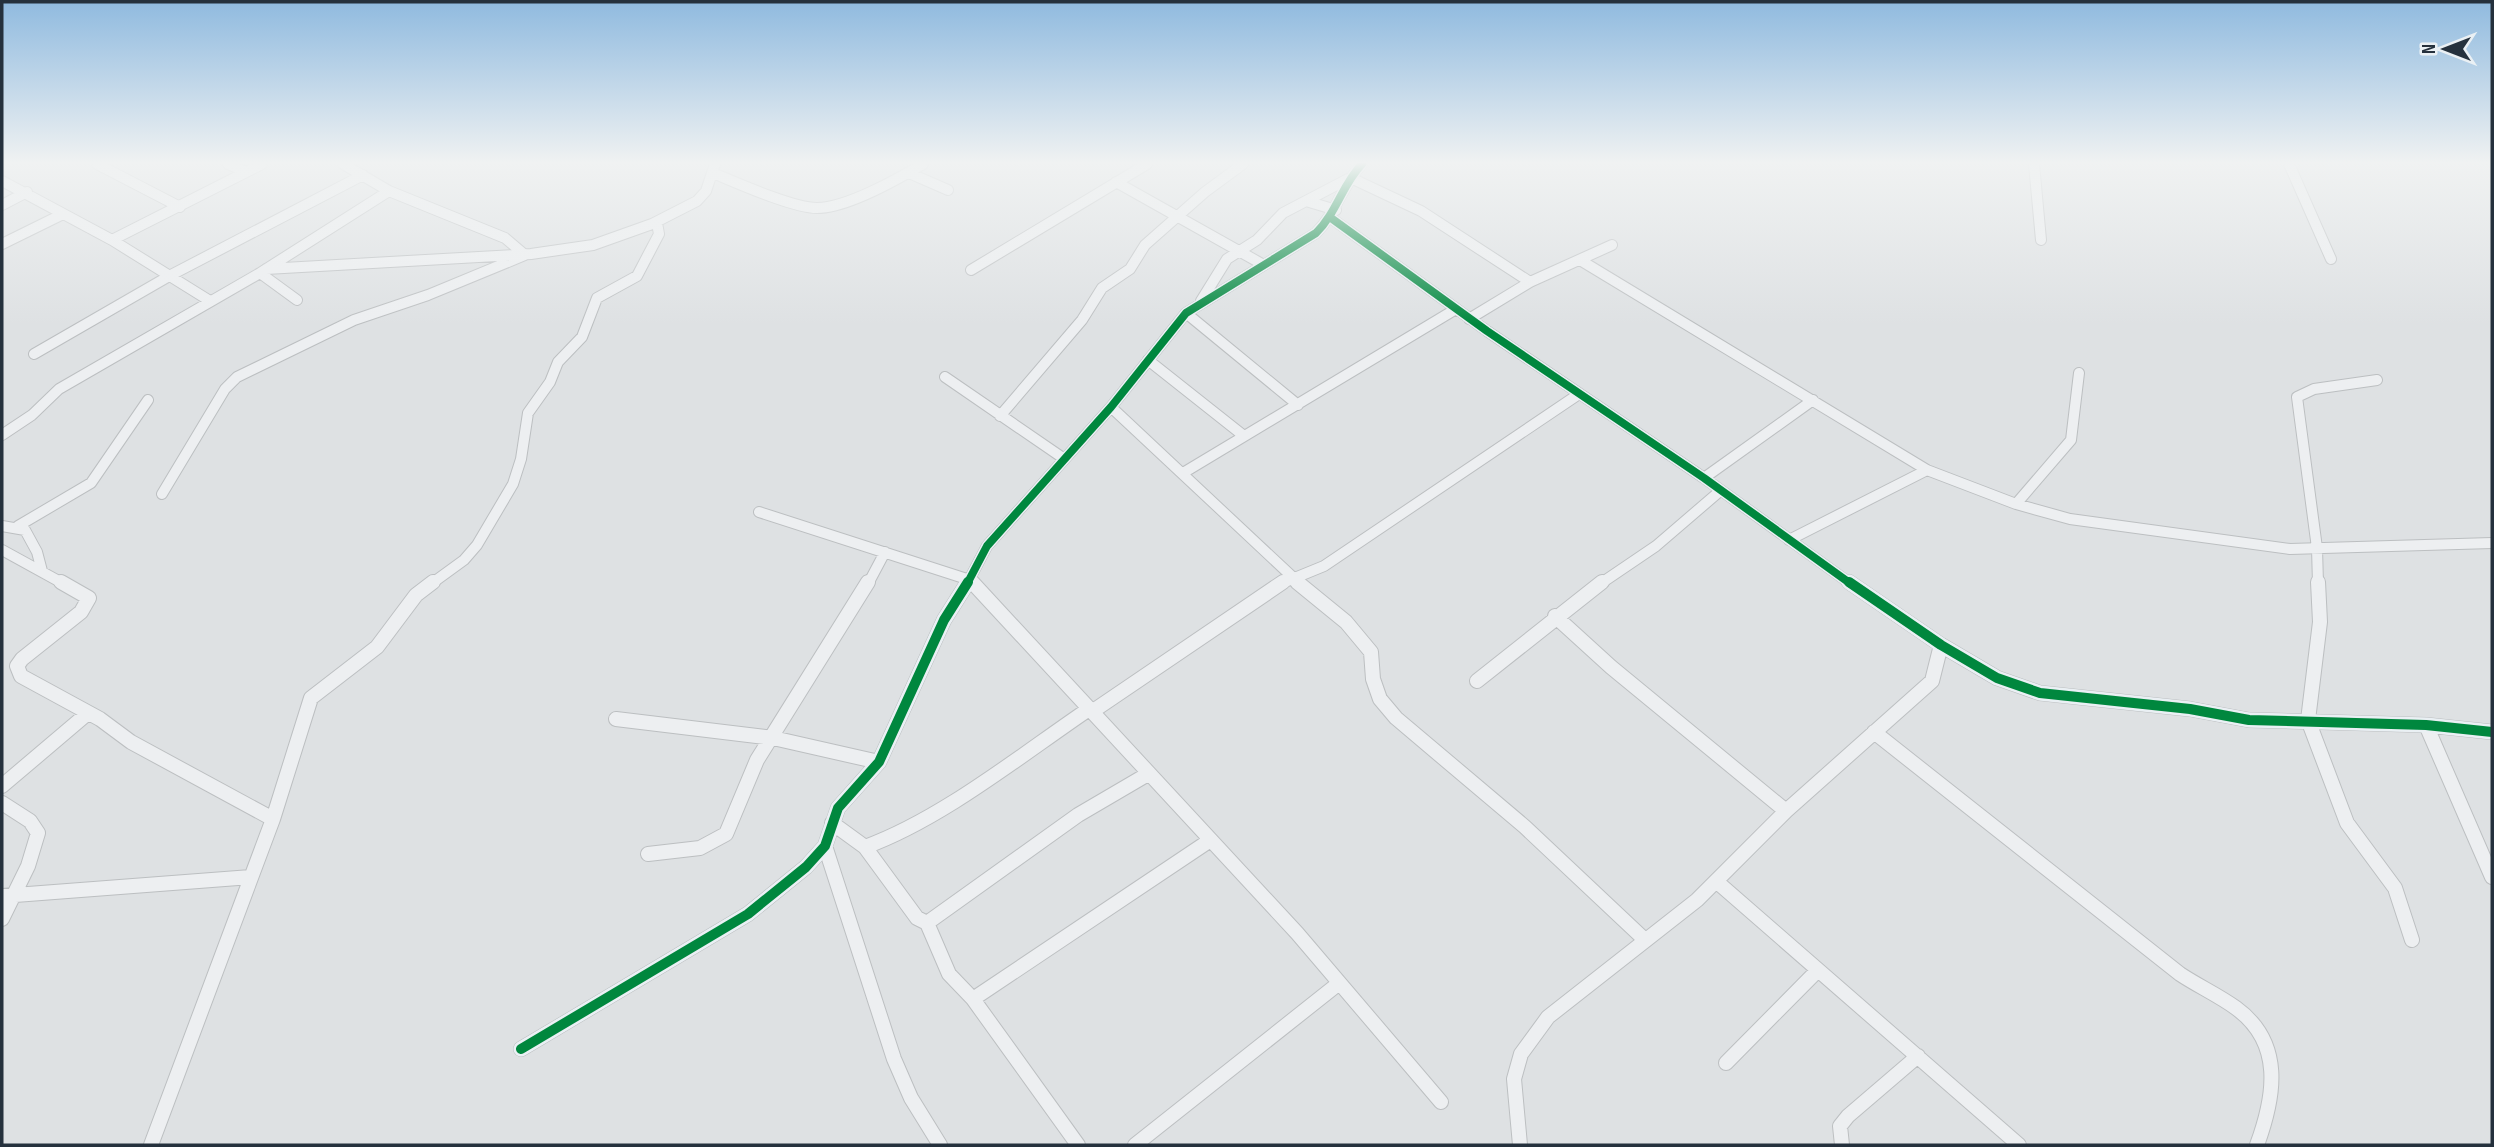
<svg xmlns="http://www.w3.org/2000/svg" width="2494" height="1147" viewBox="0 0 2494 1147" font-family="'Sofia Sans Condensed',sans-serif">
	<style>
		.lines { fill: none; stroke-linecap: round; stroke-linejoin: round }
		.minor-far1-casing { stroke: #bcbfc1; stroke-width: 12 }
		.minor-casing { stroke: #bcbfc1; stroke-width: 16 }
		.minor-far1 { stroke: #edeff1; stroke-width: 10 }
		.minor { stroke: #edeff1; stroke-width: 14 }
		.cycleway-far1-casing { stroke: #eaf0f4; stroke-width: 11 }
		.cycleway-casing { stroke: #eaf0f4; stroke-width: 15 }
		.cycleway-far1 { stroke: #00873e; stroke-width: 8 }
		.cycleway { stroke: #00873e; stroke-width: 10 }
	</style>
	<rect width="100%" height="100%" fill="#dee1e3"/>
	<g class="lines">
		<!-- minor-far1 casing -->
		<g class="minor-far1-casing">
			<path id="minor-far1" d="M97,164l83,43
				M228,164l18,8
				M2034,164l7,76
				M2289,164l42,95
				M713,173c24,10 80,35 104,35 29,0 81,-29 106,-44
				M909,173l39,17
				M1351,178l70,33 109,71
				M2,181l110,59 98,61
				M1116,182l146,82
				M1306,201l30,9
				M2,205l25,-13
				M1331,218l156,113 217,147 147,106
				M112,240l150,-76
				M2,244l61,-30
				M1580,260l347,210 89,34 54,15 220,30 202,-6
				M266,269l265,-15 62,-9 59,-21 45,-23 9,-10 9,-27
				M971,270l176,-106
				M260,273l37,27
				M1201,301l26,-42 30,-19 26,-27 65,-34
				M1186,313l112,92
				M1469,319l61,-37 82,-37
				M34,354l137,-79 192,-100
				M1148,360l96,76
				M945,377l118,81
				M1111,407l189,177
				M1000,416l82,-96 20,-32 28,-19 15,-24 60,-53 38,-28
				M2,435l30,-20 27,-26 201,-116 129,-82
				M1183,473l273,-164
				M1704,478l109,-78
				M162,494l63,-105 12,-12 117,-57 74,-25 97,-40 -20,-17 -116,-47 -46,-27
				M2016,504l55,-64 8,-67
				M759,512l211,68 4,4
				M2,526l23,4 12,22 5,19
				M18,526l73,-43 57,-83
				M1789,540l138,-70
				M2,550l62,34
				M431,584l33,-24 13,-15 36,-61 8,-25 7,-46 22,-31 8,-20 24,-25 15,-39 40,-22 22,-42 -2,-11
				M868,584l17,-32
				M967,584l20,-38 124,-139 75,-94 130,-80c21,-21 26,-48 46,-69
				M1280,584l44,-18 255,-172
				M1600,584l56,-38 64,-55
				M2318,584l-1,-36 -20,-151 17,-8 63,-9"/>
		</g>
		<!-- minor casing -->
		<g class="minor-casing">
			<path id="minor" d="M61,582l28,16 -8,14 -59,47 -5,7 4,10 79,43 31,23 142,77
				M972,582l325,351 144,169
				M1297,582l49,40 25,30 2,27 7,20 16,19 129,109 119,112
				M1849,582l92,63 56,33 43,15 150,16 59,11 177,5 66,7
				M2318,582l2,40 -12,98 39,103 48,65 17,52
				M1555,616l56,51 175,144
				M1477,681l125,-99
				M1093,711l190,-129
				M616,719l157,19 106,24
				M2426,725l66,152
				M1874,732l306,242c18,12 38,21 56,34 48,35 39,88 21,137
				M2,786l86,-73
				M2,803l28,18 8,12 -10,33 -26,53
				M832,823l33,24 52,71 10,5 22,51 24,25 105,146
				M825,846l69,213 17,39 29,47
				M865,847c77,-28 156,-92 224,-138
				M648,854l52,-6 26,-14 31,-74 111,-178
				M1716,881l303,264
				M2,896l249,-19
				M927,923l151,-108 70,-41
				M973,999l236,-158
				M521,1049l227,-135 58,-47 19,-21 13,-38 41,-46 65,-142 24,-38
				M1726,1063l92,-93
				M151,1145l122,-326 38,-121 66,-51 39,-52 17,-13
				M1135,1145l203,-161
				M1520,1145l-6,-66 7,-25 27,-37 149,-117 89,-89 146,-130 9,-36
				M1842,1145l-2,-19 8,-10 70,-60"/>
		</g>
		<!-- minor-far1 -->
		<use href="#minor-far1" class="minor-far1"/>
		<!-- minor -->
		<use href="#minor" class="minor"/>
		<!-- cycleway-far1 casing -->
		<g class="cycleway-far1-casing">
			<path id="cycleway-far1" d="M1331,218l156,113 217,147 147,106
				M967,584l20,-38 124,-139 75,-94 130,-80c21,-21 26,-48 46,-69"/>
		</g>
		<!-- cycleway casing -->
		<g class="cycleway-casing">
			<path id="cycleway" d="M1849,582l92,63 56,33 43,15 150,16 59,11 177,5 66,7
				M521,1049l227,-135 58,-47 19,-21 13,-38 41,-46 65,-142 24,-38"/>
		</g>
		<!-- cycleway-far1 -->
		<use href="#cycleway-far1" class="cycleway-far1"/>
		<!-- cycleway -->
		<use href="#cycleway" class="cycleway"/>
	</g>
	<!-- sky -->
	<linearGradient id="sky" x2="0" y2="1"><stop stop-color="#8fbadf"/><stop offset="0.5" stop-color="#f0f2f2"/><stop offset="1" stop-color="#f0f2f2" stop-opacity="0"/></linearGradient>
	<rect width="2494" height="325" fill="url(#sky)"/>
	<!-- border -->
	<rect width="2494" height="1147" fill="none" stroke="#25313d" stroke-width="7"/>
	<!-- north arrow -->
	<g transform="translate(2445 49) rotate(270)" stroke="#eaf0f4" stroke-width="5" paint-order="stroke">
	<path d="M0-5L12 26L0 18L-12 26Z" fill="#25313d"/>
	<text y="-10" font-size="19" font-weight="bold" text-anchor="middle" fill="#25313d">N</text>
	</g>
</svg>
